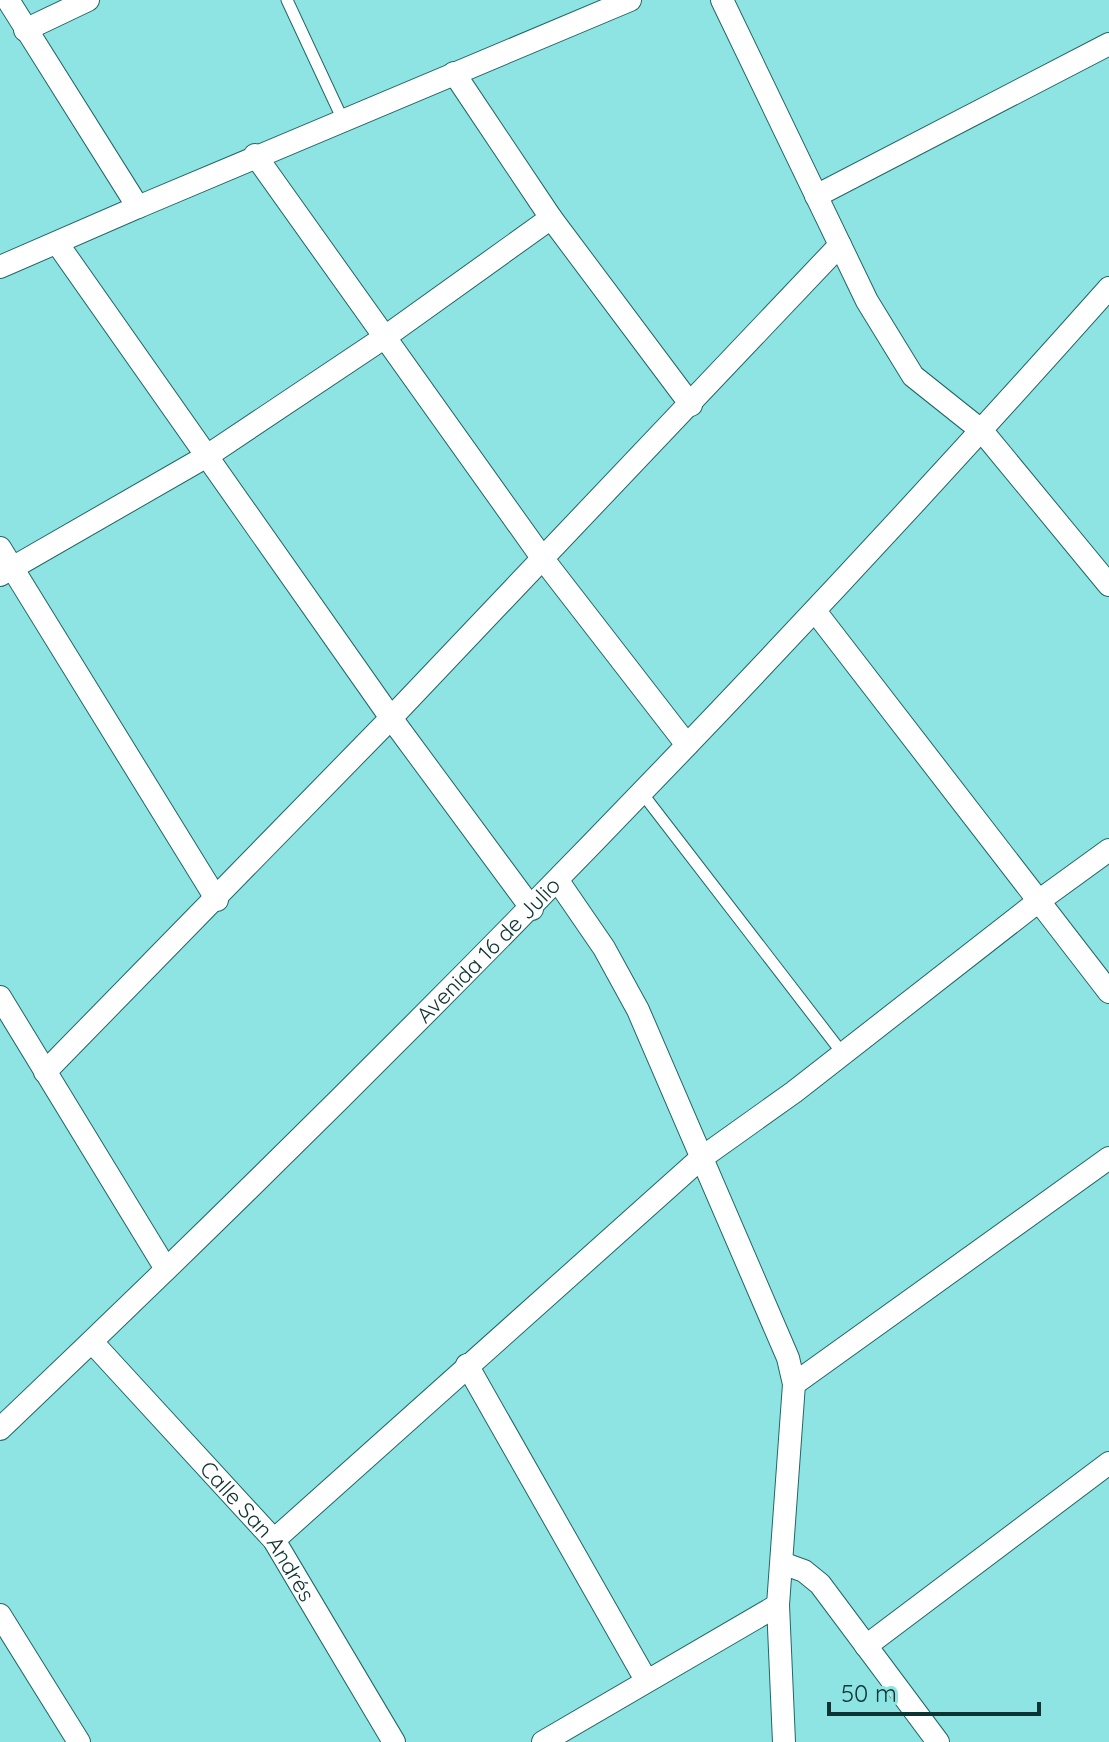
<svg xmlns="http://www.w3.org/2000/svg" width="1109" height="1742" viewBox="0 0 1109 1742" font-family="Quicksand,sans-serif">
	<style>
		.lines { fill: none; stroke-linecap: round; stroke-linejoin: round }
		.lane-casing { stroke: #266; stroke-width: 13 }
		.street-casing { stroke: #266; stroke-width: 24 }
		.lane { stroke: #fff; stroke-width: 11 }
		.street { stroke: #fff; stroke-width: 22 }
		.labels { text-anchor: middle; dominant-baseline: central; stroke-width: 6; stroke-linejoin: round; paint-order: stroke }
		.street-label { font-size: 22px; fill: #0d3333; stroke: #8ee4e3 }
	</style>
	<rect width="100%" height="100%" fill="#8ee4e3"/>
	<g class="lines">
		<!-- lane casing -->
		<g class="lane-casing">
			<path id="lane" d="M287,0l55,118
				M642,793l201,261"/>
		</g>
		<!-- street casing -->
		<g class="street-casing">
			<g id="street">
				<path d="M722,0l145,301 46,75 69,55 127,154"/>
				<path d="M25,30l63,-30"/>
				<path d="M454,73l97,145 140,187"/>
				<path d="M255,155l288,404 144,186"/>
				<path d="M816,196l293,-152"/>
				<path d="M138,207l492,-207"/>
				<path d="M57,243l334,475 141,191"/>
				<path d="M0,267l138,-60 -130,-207"/>
				<path d="M0,548l217,352"/>
				<path d="M0,575l207,-119 178,-119 166,-119"/>
				<path d="M815,611l294,381"/>
				<path d="M558,881l46,67 34,62 150,348 6,26 -16,221 6,137"/>
				<path d="M0,997l166,272"/>
				<path d="M45,1072l346,-354 449,-473"/>
				<path id="s1" d="M92,1342l182,198 120,202"/>
				<path d="M467,1365l179,315"/>
				<path d="M794,1384l315,-226"/>
				<path id="s2" d="M0,1429c385,-366 756,-744 1109,-1141"/>
				<path d="M274,1540l426,-381 94,-67 246,-192 69,-50"/>
				<path d="M782,1563l22,8 16,13 118,158"/>
				<path d="M0,1615l79,127"/>
				<path d="M866,1646l243,-183"/>
				<path d="M543,1742l235,-137"/>
			</g>
		</g>
		<!-- lane -->
		<use href="#lane" class="lane"/>
		<!-- street -->
		<use href="#street" class="street"/>
	</g>
	<g class="labels">
		<!-- street labels -->
		<g class="street-label">
			<text stroke="none"><textPath href="#s2" startOffset="684">Avenida 16 de Julio</textPath></text>
			<text stroke="none"><textPath href="#s1" startOffset="252">Calle San Andrés</textPath></text>
		</g>
	</g>
	<!-- scale -->
	<path d="M829 1702v12h210v-12" fill="none" stroke="#0d3333" stroke-width="4"/>
	<text x="841" y="1702" font-size="24" fill="#0d3333" stroke="#8ee4e3" stroke-width="6" paint-order="stroke">50 m</text>
</svg>
